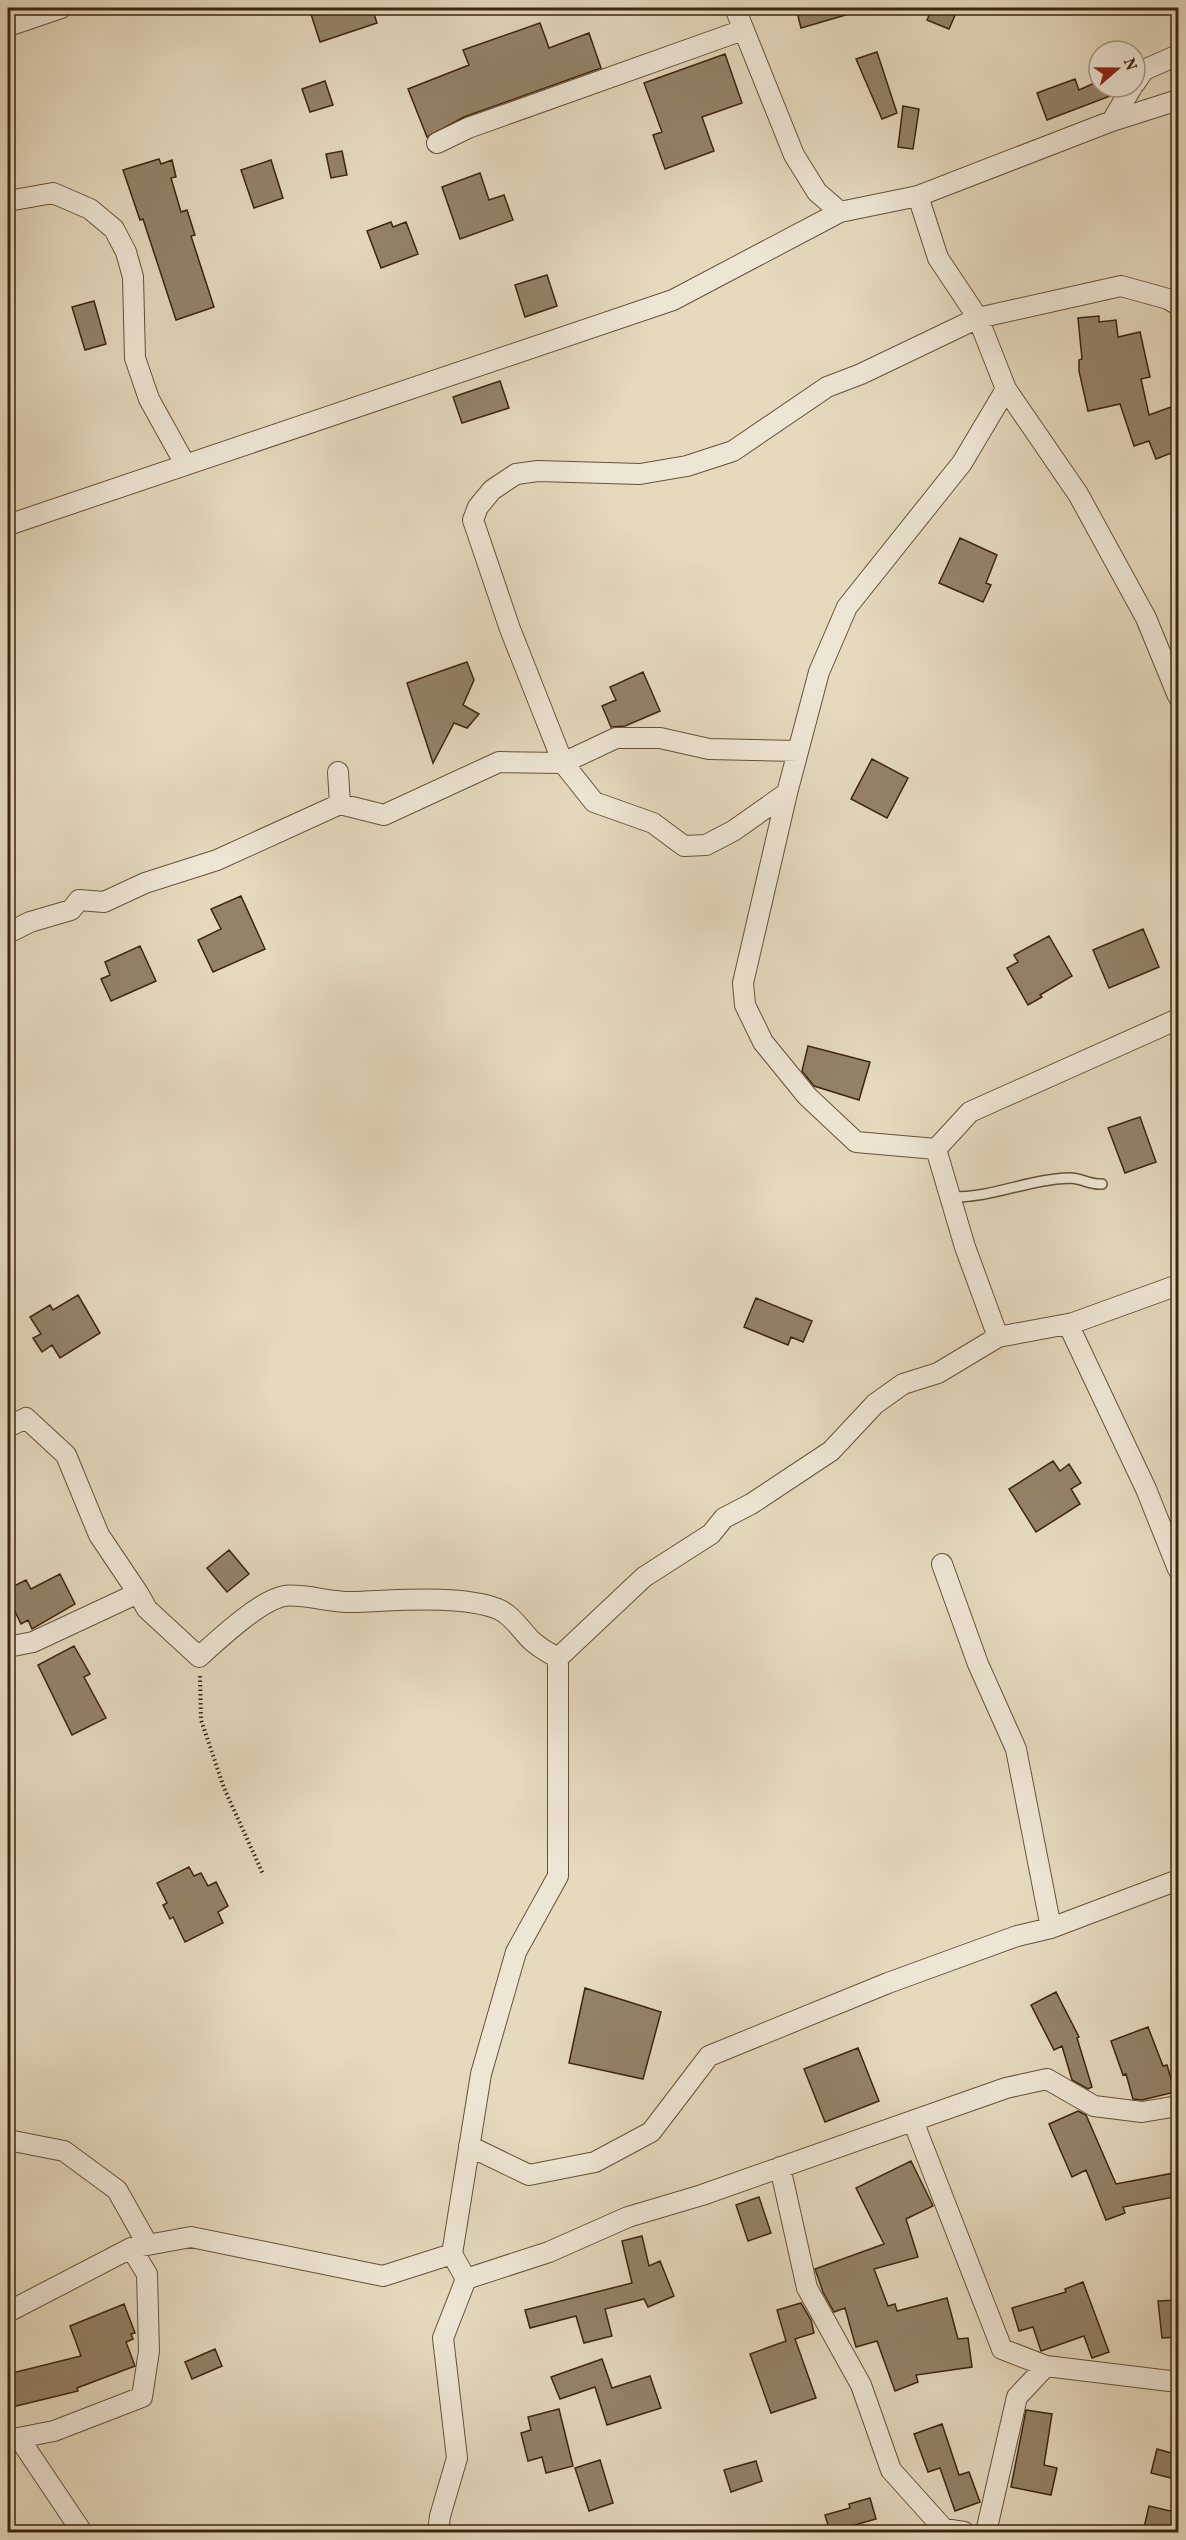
<svg xmlns="http://www.w3.org/2000/svg" width="1186" height="2540" viewBox="0 0 1186 2540" font-family="Vollkorn,serif">
	<style>
		.building { fill: #948369; stroke: #3c250c; stroke-width: 1.5 }
		.lines { fill: none; stroke-linecap: round; stroke-linejoin: round }
		.lane-casing { stroke: #665238; stroke-width: 12 }
		.street-casing { stroke: #665238; stroke-width: 22 }
		.path { stroke: #3c250c; stroke-width: 4; stroke-dasharray: 1.5 3; stroke-linecap: butt }
		.lane { stroke: #eee6d5; stroke-width: 9 }
		.street { stroke: #eee6d5; stroke-width: 20 }
	</style>
	<rect width="100%" height="100%" fill="#e5d9be"/>
	<filter id="stains"><feTurbulence type="fractalNoise" baseFrequency=".00333" numOctaves="4"/><feColorMatrix values="0 0 0 0 .2 0 0 0 0 .09 0 0 0 0 .02 0 0 0 .5 -.17"/></filter>
	<radialGradient id="worn" r=".72"><stop offset=".6" stop-color="#630" stop-opacity="0"/><stop offset="1" stop-color="#630" stop-opacity=".3"/></radialGradient>
	<!-- building -->
	<path class="building" d="M309,8h63l5,15 -57,19z
		M812,8h43l1,4 -55,16 -4,-16z
		M932,8h11l13,5 -7,16 -22,-9z
		M540,23l9,25 40,-15 12,35 -137,49 -37,20 -19,-48 61,-24 -6,-15z
		M877,52l20,61 -15,6 -26,-60z
		M725,54l17,49 -40,14 12,34 -49,18 -12,-34 9,-3 -18,-49z
		M1075,79l4,11 20,-9v6h19l-5,8 -66,25 -10,-27z
		M325,81l8,24 -23,7 -8,-23z
		M903,106l16,3 -6,40 -15,-2z
		M342,151l5,24 -16,3 -5,-24z
		M159,159l2,5 11,-4 4,17 -5,1 10,34 6,-2 8,25 -4,1 23,71 -38,13 -33,-101 -3,1 -17,-50z
		M271,160l12,38 -29,10 -13,-38z
		M480,173l9,27 15,-5 9,25 -53,19 -18,-52z
		M391,222l2,5 13,-5 12,32 -37,14 -14,-37z
		M547,275l10,31 -32,11 -10,-32z
		M94,301l12,43 -21,6 -13,-43z
		M1099,316v6l17,-2 2,17 22,-5 10,45 -9,2 8,36 30,-11v46l-23,9 -7,-18 -15,5 -14,-42 -32,7 -9,-40v-11l3,-1 -4,-41z
		M500,381l9,27 -47,15 -9,-26z
		M960,538l37,17 -11,28 5,2 -8,17 -44,-19z
		M467,662l7,18 -11,25 16,9 -12,14 -13,-5 -21,40 -26,-80z
		M643,672l17,39 -35,15 -14,1 -9,-21 14,-6 -6,-13z
		M872,759l36,19 -21,40 -36,-19z
		M241,896l24,53 -52,23 -15,-32 23,-11 -10,-20z
		M1143,929l16,38 -50,21 -16,-38z
		M1049,936l23,40 -32,19 2,2 -14,8 -21,-37 11,-6 -4,-7z
		M140,946l16,35 -45,20 -10,-22 9,-4 -5,-13z
		M808,1046l62,16 -11,38 -45,-14 -12,-15z
		M1140,1117l16,45 -31,11 -17,-45z
		M78,1295l22,38 -40,25 -8,-13 -10,7 -9,-14 8,-4 -11,-17 20,-12 3,5z
		M756,1298l56,23 -9,21 -12,-5 -3,8 -44,-18z
		M1053,1461l7,10 9,-7 12,19 -10,6 9,15 -44,28 -27,-43z
		M229,1550l20,24 -22,18 -20,-24z
		M60,1574l15,30 -43,25 -4,-9 -7,4 -13,-27v-8l18,-9 5,9z
		M74,1646l16,28 -6,3 22,41 -34,17 -34,-70z
		M189,1867l5,9 7,-3 7,13 8,-4 12,24 -10,6 5,11 -38,19 -12,-25 -3,2 -7,-14 4,-2 -10,-20z
		M585,1988l76,24 -18,67 -74,-16z
		M1056,1992l23,45 -2,1 15,49 -4,2 -16,-9 -10,-34 -8,4 -23,-45z
		M1148,2027l15,39 4,-1 8,27 -33,8 -9,-1 -7,-25 -3,1 -12,-34z
		M858,2048l21,53 -54,21 -21,-53z
		M1078,2111l8,4 30,69 63,-12v24l-56,11 2,6 -19,7 -20,-50 -14,7 -23,-53z
		M911,2161l22,45 -27,13 12,38 -44,12 14,37 7,-2 2,7 50,-13 11,41 10,-1 4,29 -56,8 2,7 -23,9 -18,-50 -21,6 -11,-39 -11,4 -11,-20 -8,-23 69,-25 -28,-56z
		M759,2197l12,36 -23,8 -12,-36z
		M642,2236l7,30 11,-5 14,35 -26,11 -4,-8 -39,10 7,27 -28,7 -8,-27 -46,12 -5,-18 107,-27 -10,-42z
		M1083,2282l26,70 -17,6 -8,-22 -43,15 -8,-24 -14,4 -7,-23 54,-16 -1,-3z
		M1179,2300v37l-17,1 -4,-37z
		M801,2303l10,17 3,13 -19,6 21,59 -45,15 -21,-59 36,-13 -9,-31z
		M124,2304l11,29 -4,1 2,5 -7,3 9,24 -58,22 1,3 -66,16 -4,-33 73,-18 -11,-30z
		M215,2349l7,17 -30,13 -7,-17z
		M602,2359l10,29 38,-12 11,32 -54,17 -12,-38 -35,12 -9,-22z
		M559,2409l14,57 -27,7 -4,-16 -14,4 -7,-28 10,-3 -3,-13z
		M1026,2410l26,4 -8,51 13,3 -6,27 -40,-8z
		M942,2424l17,51 10,-3 11,30 -25,9 -15,-43 -12,4 -14,-38z
		M1157,2449l22,6 -4,24 -24,-6z
		M600,2460l13,43 -24,8 -14,-43z
		M756,2461l6,20 -31,11 -7,-22z
		M870,2498l6,21 -46,13 -5,-17 25,-7 -1,-4z
		M1149,2506l30,7v19h-36z"/>
	<g class="lines">
		<!-- lane casing -->
		<g class="lane-casing">
			<path id="lane" d="M950,1197c43,1 78,-18 120,-19 11,0 20,7 32,6"/>
		</g>
		<!-- street casing -->
		<g class="street-casing">
			<path id="street" d="M735,8l59,147 23,37 23,20 78,-16 194,-75 66,-21
				M8,26l53,-18
				M1135,83l9,-13 34,-15
				M1112,121l20,-34
				M437,143l31,-15 275,-98
				M918,196l20,62 40,60 28,71 72,105 68,124 32,78
				M8,201l45,-8 37,16 24,20 12,23 7,25 2,81 14,41 36,65
				M8,525l665,-225 167,-88
				M338,772l2,32
				M787,793l-54,38 -27,14 -22,1 -31,-23 -59,-21 -31,-39 -53,-134 -37,-109 5,-13 14,-17 24,-16 22,-3 102,3 47,-8 46,-15 94,-64 34,-13 117,-56 143,-32 47,13 10,6
				M8,933l22,-11 41,-12 8,-10 25,2 41,-19 72,-23 123,-56 44,11 115,-53 64,1 53,-25h44l49,11 89,2
				M936,1149l34,-37 208,-93
				M1068,1324l78,165 32,80
				M998,1337l-33,-90 -29,-98 -80,-7 -49,-46 -44,-54 -18,-37 -2,-22 44,-190 32,-121 28,-65 115,-144 44,-74
				M8,1427l18,-9 40,37 33,80 39,58
				M942,1564l36,100 38,85 35,179
				M8,1647l25,-5 105,-49 9,16 52,48c19,-17 60,-56 85,-61 17,-3 49,7 68,6 41,-1 108,-8 146,7 14,6 23,21 33,31 8,8 18,13 27,18v218l-42,76 -35,122 -29,180 14,25 83,-27 79,-35 74,-22 304,-107 41,-9 47,27 48,6 36,-6
				M558,1658l86,-81 67,-43 13,-16 27,-14 80,-53 44,-47 28,-20 35,-11 60,-36 75,-14 105,-38
				M913,2121l89,228 44,17 132,16
				M8,2140l56,11 53,39 31,55
				M469,2146l60,29 66,-13 56,-30 58,-76 179,-73 129,-47 34,-8 127,-48
				M780,2167l27,121 54,97 30,85 53,59 20,3
				M8,2312l123,-64 60,-11 192,39 69,-22
				M19,2438l63,94
				M8,2440l46,-9 88,-34 7,-46 -2,-77 -16,-26
				M438,2532l2,-16 17,-58 -14,-120 23,-59
				M986,2532l31,-135 29,-31"/>
		</g>
		<!-- path -->
		<path class="path" d="M200,1676l1,44 23,68 39,86"/>
		<!-- lane -->
		<use href="#lane" class="lane"/>
		<!-- street -->
		<use href="#street" class="street"/>
	</g>
	<!-- margin -->
	<rect width="1186" height="2540" fill="none" stroke="#e5d9be" stroke-width="30"/>
	<rect x="9" y="9" width="1168" height="2522" fill="none" stroke="#3c250c" stroke-width="3"/>
	<rect x="15" y="15" width="1156" height="2510" fill="none" stroke="#3c250c" stroke-width="1.5"/>
	<!-- north arrow -->
	<g transform="translate(1117 69) rotate(70)"><circle r="28" fill="#eee6d5" stroke="#a79985" stroke-width="1.5"/>
	<path d="M0-4.5L10 22L0 15L-10 22Z" fill="#8f2418"/>
	<text y="-9" font-size="16" font-weight="bold" text-anchor="middle" fill="#3c250c">N</text>
	</g>
	<rect width="100%" height="100%" filter="url(#stains)"/>
	<rect width="100%" height="100%" fill="url(#worn)"/>
</svg>
